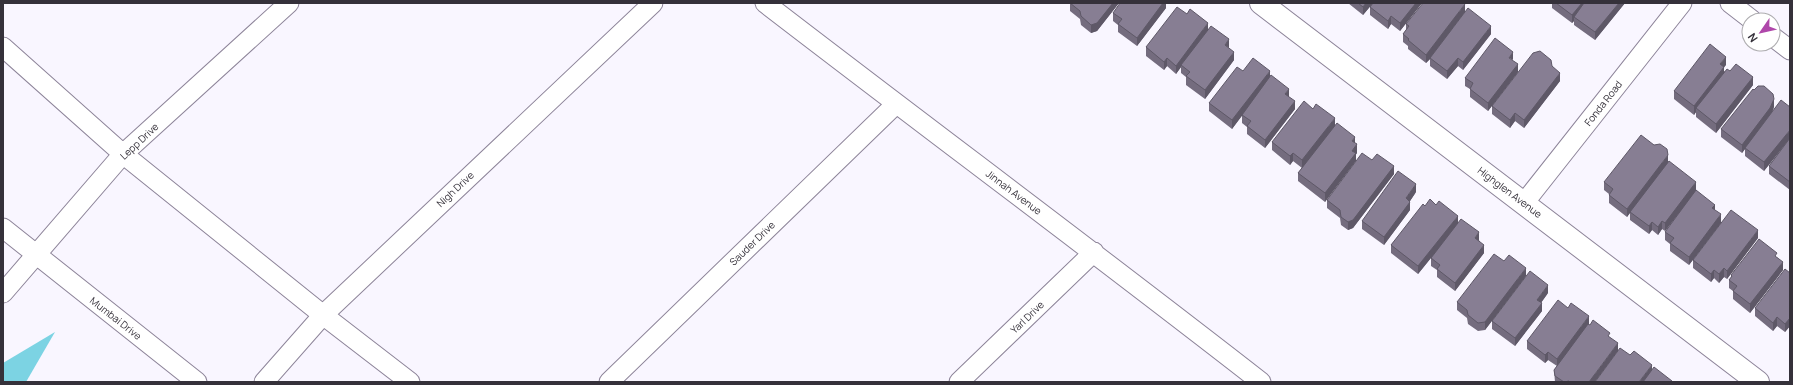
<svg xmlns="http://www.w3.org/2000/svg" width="1793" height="385" viewBox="0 0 1793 385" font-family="Manrope,sans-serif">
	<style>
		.water { fill: #7cd3e3 }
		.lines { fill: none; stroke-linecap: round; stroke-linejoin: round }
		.minor-casing { stroke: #8d8499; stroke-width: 21 }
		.tertiary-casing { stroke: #8d8499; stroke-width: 24 }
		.minor { stroke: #fff; stroke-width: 19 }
		.tertiary { stroke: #fff; stroke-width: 22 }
		.wall { fill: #746c7e }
		.shaded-wall { fill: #5e5867 }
		.building { fill: #877e93; stroke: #5e5867 }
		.labels { text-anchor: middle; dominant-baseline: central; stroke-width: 3; stroke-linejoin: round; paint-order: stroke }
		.street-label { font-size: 10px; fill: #35313a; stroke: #fff }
	</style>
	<rect width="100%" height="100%" fill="#f9f6ff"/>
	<!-- water -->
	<path class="water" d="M55,332l-29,50h-23v-19z"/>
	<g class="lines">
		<!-- minor casing -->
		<g class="minor-casing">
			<path id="minor" d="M765,3c165,127 332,251 496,379
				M1730,3l22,17
				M1773,37l17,13
				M3,47l120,107 200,161 87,67
				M1524,203l158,-200
				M3,228l194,154
				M3,293l120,-139 166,-151
				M264,382l59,-67 330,-312
				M609,382l287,-278
				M959,382l135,-130"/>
		</g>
		<!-- tertiary casing -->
		<g class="tertiary-casing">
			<path id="tertiary" d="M1261,3l497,379"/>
		</g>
		<!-- minor -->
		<use href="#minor" class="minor"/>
		<!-- tertiary -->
		<use href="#tertiary" class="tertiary"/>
	</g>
	<!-- wall -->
	<path class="wall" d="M1070,3h49l-22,28 -6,2 -10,-8 -1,-6 -10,-8z
		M1166,3v5l-29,38 -19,-14v-7l-5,-4v-8z
		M1348,3h25l-10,12z
		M1373,3h49l-22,28 -9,-7 -3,5 -18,-14v-8z
		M1552,3h73l-30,37 -21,-15v-4l-2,2 -20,-15z
		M1465,12l-12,16 38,6 -28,36 -5,-4 -11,13 -17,-13v-7l-4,4 -18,-14v-3l-5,-4v-8l3,-4v-6z
		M1208,29l21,19 5,12 -29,39 -19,-14v-8l-5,-4v-6l-5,7 -9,-8 -3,4 -18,-14v-9z
		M1513,61l5,11 -30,39 -18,-14v-8l-5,-3v-8z
		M1726,65l-2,2v4l29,14 -37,48 -20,-16v-5l-2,3 -20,-16v-8z
		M1552,66l8,15 -36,47 -9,-7 -5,7 -18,-14v-8z
		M1243,71l27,6 19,20 6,12 -30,39 -18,-14v-7l-5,-4v-8l-10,14 -23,-18v-8z
		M1774,107l-2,6 18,25 -26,33 -19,-15v-7l-3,4 -21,-16v-8z
		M1335,126l20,17 2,10 -32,49 -27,-21v-8l4,-5 -9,-7 -3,4 -18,-15v-8z
		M1790,138v52l-21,-16v-8z
		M1372,160l22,14 -41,54 -5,2 -7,-5 -1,-7 -13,-10v-8z
		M1668,162l28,28 19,21 6,12 -32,42 -19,-14v-7l-5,-4v-8l21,-28 -21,27 -3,-2 -4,6 -6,-5 -3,4 -19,-14v-8l-3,5 -18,-14v-9l-5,-4v-8z
		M1416,192l-6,9v9l-26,35 -22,-16v-8z
		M1425,206l33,17 21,17 5,13 -29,38 -18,-14v-7l-6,-4v-8l-13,16 -27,-21v-8z
		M1758,238l-31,41 -3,-2 -5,6 -5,-5 -3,4 -18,-14v-8z
		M1777,257l6,13 -33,43 -17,-14v-8l-4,-3v-8l2,-2v-3z
		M1790,273v53l-5,6 -8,-6 -4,5 -18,-15v-8z
		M1526,276l-41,54 -7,1 -10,-7 -1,-6 -10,-8v-8z
		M1548,293l-7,10 1,8 -27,35 -23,-17v-8z
		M1589,325l6,57h-40l-1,-12 3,-4 -9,-6 -3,3 -18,-14v-8z
		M1790,329v9h-1v-8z"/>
	<!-- shaded-wall -->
	<path class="shaded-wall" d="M1113,3h6l-22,28 -6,2v-8z
		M1163,3h3v5l-29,38v-8z
		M1366,3h7l-10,12v-8z
		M1416,3h6l-22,28v-8z
		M1582,3h6l-14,14v4l-2,2v-8z
		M1619,3h6l-30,37v-8z
		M1465,4v8l-35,46v1l-4,4v-8z
		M1391,16v8l-3,5v-8z
		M1208,23v9l-27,33v2l-5,7v-8z
		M1491,26v8l-28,36v-8z
		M1229,39v9l-4,-3z
		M1234,52v8l-29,39v-9z
		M1513,52v8l-4,-2z
		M1726,57v8l-6,7v-8z
		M1167,58v8l-3,4v-8z
		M1458,58v8l-11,13v-8z
		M1518,64v8l-30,39v-8z
		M1724,67v9l-28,32v4l-2,3v-9z
		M1270,71v8l-38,50v-9z
		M1560,73v8l-36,47v-8z
		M1753,77v8l-37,48v-9z
		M1289,89v8l-4,6v-9z
		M1774,99v8l-4,10 -25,31v1l-3,4v-8z
		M1295,101v8l-30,39v-8z
		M1515,113v8l-5,7v-8z
		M1335,118v8l-33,42v-8z
		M1790,130v8l-26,33v-9z
		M1355,137v8l-3,-4z
		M1357,144v9l-1,1v7l-31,41v-9z
		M1293,153v8l-3,4v-9z
		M1668,155v9l-41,53v-8z
		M1394,166v8l-41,54 -5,2v-8z
		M1696,182v9l-31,40v-8z
		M1416,184v8l-10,15v-9z
		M1410,202v8l-26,35v-8z
		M1715,205v8l-3,-5z
		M1721,214v9l-32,42v-8z
		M1458,216v8l-40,50v-8z
		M1662,221v8l-4,6v-8z
		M1652,222v8l-3,4v-8z
		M1758,230v8l-31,41v-8z
		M1479,232v8l-4,6v-8z
		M1484,245v8l-29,38v-8z
		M1783,262v8l-33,43v-9z
		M1526,268v8l-41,54v-8z
		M1724,268v9l-5,6v-9z
		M1714,270v8l-3,4v-8z
		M1548,285v8l-11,15v-8z
		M1542,303v8l-27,35v-8z
		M1589,316v9l-32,42v-8z
		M1777,317v9l-4,5v-8z
		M1790,318v8l-5,6v-8z
		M1618,343v8l-23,31h-6z
		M1548,352v8l-3,3v-8z
		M1652,365v8l-7,9h-6z"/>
	<!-- building -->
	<path class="building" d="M1070,3h43l-16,20 -6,2 -10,-9 -1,-5z
		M1120,3h43l-26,35 -19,-14 4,-5 -9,-6z
		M1358,3h8l-3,4z
		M1373,3h43l-16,20 -9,-7 -3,5 -18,-14z
		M1423,3h41l1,1 -39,51 -18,-15 1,-1 -6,-5 6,-8 -3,-2z
		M1556,3h26l-10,12z
		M1584,3h35l-24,29 -21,-15z
		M1177,7l10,7 3,-5 18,14 -32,43 -9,-8 -3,4 -18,-15z
		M1468,8l23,18 -28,36 -5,-4 -11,13 -17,-13z
		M1211,26l18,13 -4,6 9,7 -29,38 -19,-14 4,-4 -9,-7z
		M1495,38l18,14 -4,6 9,6 -30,39 -18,-14 3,-6 -8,-5z
		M1710,44l16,13 -6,7 4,3 -30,39 -20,-15z
		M1540,51l11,9 1,6 8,7 -36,47 -9,-7 -5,7 -18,-14 41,-53z
		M1253,58l17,13 -38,49 -23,-17 28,-36 6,4z
		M1736,64l17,13 -37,47 -20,-16 31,-39 3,2z
		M1271,75l18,14 -4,5 10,7 -30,39 -18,-14 4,-5 -9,-6z
		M1758,86h6l9,8 1,5 -4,9 -28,37 -21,-16 32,-40 1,1z
		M1781,100l9,7v23l-26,32 -19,-14z
		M1304,101l9,8 3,-5 19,14 -33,42 -9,-7 -3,3 -18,-14z
		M1337,123l18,14 -3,4 5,3 -5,7 4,2 -31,40 -27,-20z
		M1641,135l13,10 6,-1 7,5 1,6 -41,54 -18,-14 4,-6 -9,-7z
		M1790,138v44l-21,-16z
		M1362,153l10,7 5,-6 17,12 -41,54 -5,2 -7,-5 -1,-7 -13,-10z
		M1669,161l27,21 -31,41 -3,-2 -4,6 -6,-5 -3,4 -19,-14z
		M1398,171l18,13 -10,14 4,4 -26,35 -22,-16z
		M1696,190l19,15 -3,3 9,6 -32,43 -19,-14 4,-5 -9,-6z
		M1430,199l6,6 3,-4 19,15 -40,50 -27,-21 32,-41 2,2z
		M1731,210l27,20 -31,41 -3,-3 -5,6 -5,-4 -3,4 -18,-14z
		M1461,219l18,13 -4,6 9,7 -29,38 -18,-14 3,-4 -9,-7z
		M1759,239l18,14 -2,3 8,6 -33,42 -17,-13 4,-5 -8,-6 3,-4 -1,-1z
		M1494,254l10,7 5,-6 17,13 -41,54 -7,1 -10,-8 -1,-5 -10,-8z
		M1785,269l5,4v45l-5,6 -8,-7 -4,6 -18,-15z
		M1530,271l18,14 -11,15 5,3 -27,35 -23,-17z
		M1558,300l10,8 3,-5 18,13 -32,43 -9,-7 -3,3 -18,-14z
		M1593,320l17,13 -2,3 10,7 -29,39h-19l-1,-1 -5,1 -9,-6 -1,-6 34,-46 2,1z
		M1620,348l10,7 4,-4 18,14 -13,17h-44z
		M1654,367l18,14 -1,1h-28z"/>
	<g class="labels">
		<!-- street labels -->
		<g class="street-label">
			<text transform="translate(1603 103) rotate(-52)">Fonda Road</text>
			<text transform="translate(139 141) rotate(-43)">Lepp Drive</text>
			<text transform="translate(455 189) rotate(-43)">Nigh Drive</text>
			<text transform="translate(1014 192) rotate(37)">Jinnah Avenue</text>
			<text transform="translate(1510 192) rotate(37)">Highglen Avenue</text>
			<text transform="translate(752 243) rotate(-44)">Sauder Drive</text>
			<text transform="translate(1027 317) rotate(-44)">Yarl Drive</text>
			<text transform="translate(116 318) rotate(38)">Mumbai Drive</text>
		</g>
	</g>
	<!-- border -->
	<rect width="1793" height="385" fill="none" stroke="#35313a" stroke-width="8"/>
	<!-- north arrow -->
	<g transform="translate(1761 32) rotate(236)"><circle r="19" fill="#ffffff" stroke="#aeadb0"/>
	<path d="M0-3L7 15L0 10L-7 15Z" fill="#af47aa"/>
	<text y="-6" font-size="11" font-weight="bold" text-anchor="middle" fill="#35313a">N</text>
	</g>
</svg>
